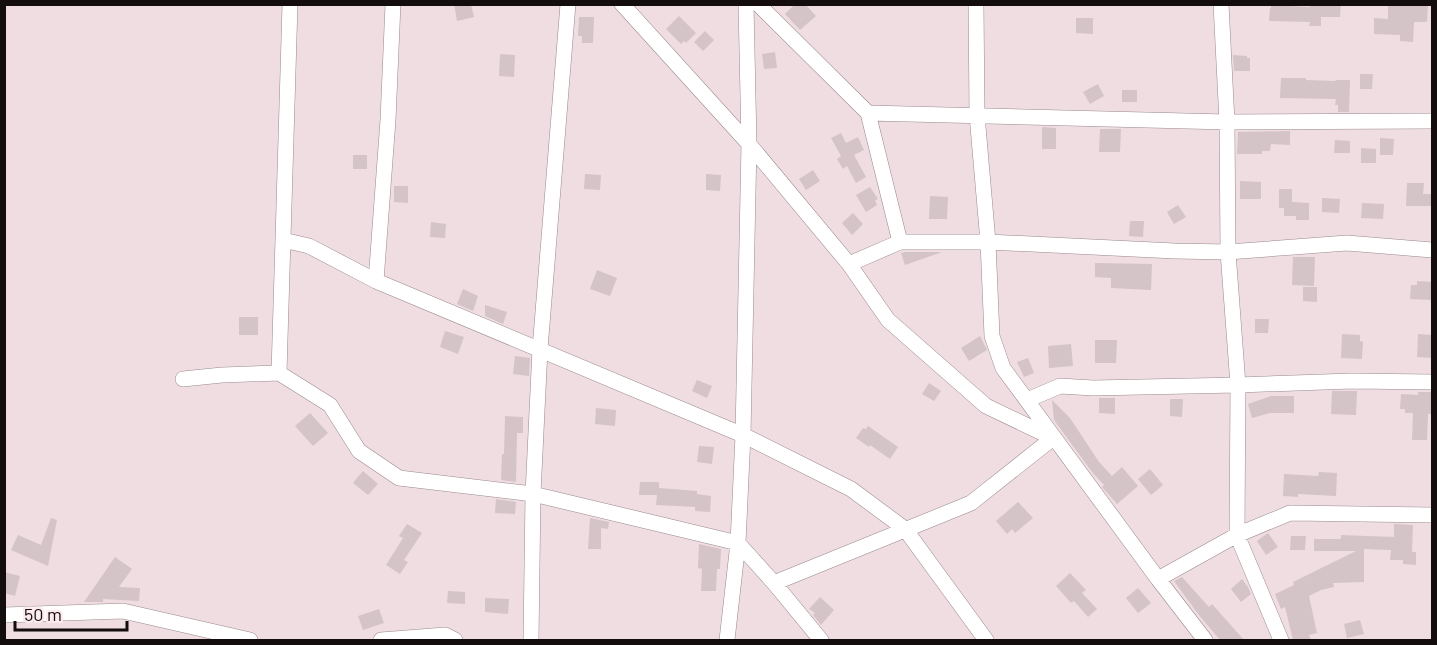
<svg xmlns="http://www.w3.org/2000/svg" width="1437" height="645" viewBox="0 0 1437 645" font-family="Barlow,sans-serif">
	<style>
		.building { fill: #d4c3c7 }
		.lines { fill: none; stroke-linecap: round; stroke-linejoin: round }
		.street-casing { stroke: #9a898d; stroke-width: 16 }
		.street { stroke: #fff; stroke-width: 15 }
	</style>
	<rect width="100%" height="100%" fill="#efdde1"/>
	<!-- building -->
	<path class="building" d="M454,4h17l3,13 -17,4z
		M795,4h10l11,12 -16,14 -15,-16z
		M1310,4h31l-1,13h-19v9h-12l1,-4 -41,-1 1,-13h1v-3l39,2z
		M1388,4h40l-1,18h-13l-1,20 -13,-1v-6l-26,-1v-16l14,1z
		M679,16l17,17 -10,10 -2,-2 -3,3 -15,-15z
		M579,17h15l-1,26h-11v-7h-4z
		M1076,18h17v16l-17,-1z
		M705,31l9,9 -11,11 -9,-9z
		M775,52l2,16 -13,1 -2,-15z
		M500,54l15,1 -1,22 -15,-1z
		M1233,55l14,1v2h3v13h-16z
		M1360,74h13l-1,15h-12z
		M1281,78h25v2l29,1 1,-1h14l-1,32h-11v-7h-3l1,-6 -56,-1z
		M1098,84l6,12 -14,8 -7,-12z
		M1122,90h15v12h-15z
		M1042,127l14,1v21h-14z
		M1100,129h21l-1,23h-21z
		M1290,131v14l-19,-1 -1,7h-8v3h-25l1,-22z
		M841,133l5,10 12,-6 6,13 -10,5 12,22 -10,6 -9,-17 -4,3 -6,-10 4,-3 -10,-18z
		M1380,138l14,1 -1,16h-13z
		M1335,140l15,1v12h-16z
		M1361,148l15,1v14h-15z
		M353,155h14v14h-14z
		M813,170l7,11 -14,9 -7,-11z
		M585,174l16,1 -1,15 -16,-1z
		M706,174l15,1 -1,16 -14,-1z
		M1240,181l21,1v17h-21z
		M1407,183h17l-1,11h9v12h-26z
		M394,186h14v17l-14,-1z
		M870,187l8,12 -3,1 2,5 -11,7 -10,-17z
		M1279,189h13v13l17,1v17h-13v-4h-12v-8h-5z
		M930,196l18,1 -1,22h-18z
		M1322,198l18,1 -1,14 -17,-1z
		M1362,203l22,1 -1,15 -22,-1z
		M1178,205l8,12 -12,7 -7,-12z
		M853,213l10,11 -11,11 -10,-12z
		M1130,221h14l-1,16 -14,-1z
		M431,222l15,2 -1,14 -15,-1z
		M905,252h37l-37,13 -4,-12z
		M1293,257h22l-1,29 -22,-1z
		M1095,263l57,1 -1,26 -40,-2v-10l-16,-1z
		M597,270l20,8 -7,18 -20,-7z
		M1417,281l15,1v18l-22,-1 1,-14h6z
		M1303,287h14v15l-14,-1z
		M463,289l15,7 -5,15 -16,-7z
		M485,305l22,7 -4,12 -18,-8z
		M239,317h19v18h-19z
		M1255,319h14l-1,14h-13z
		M445,331l19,6 -6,17 -18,-7z
		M1342,334l18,1v6l3,1 -1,17 -21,-1z
		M1418,334l14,1v23l-15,-1z
		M980,336l7,14 -18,11 -8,-13z
		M1095,340h22l-1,23h-21z
		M1071,344l2,22 -24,2 -1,-22z
		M515,356l15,2 -1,18 -16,-2z
		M1028,358l6,15 -10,4 -7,-15z
		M697,380l15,6 -5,12 -15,-7z
		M929,383l12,8 -7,10 -12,-7z
		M1332,391h25l-1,24 -25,-1z
		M1418,392h14v22h-4l-1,26h-15l1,-27h-8v-4h-5l1,-15 17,1z
		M1271,396h23v17h-24l-18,5 -4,-14z
		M1099,398h16v16l-16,-1z
		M1170,399h13l-1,18 -12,-1z
		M1052,400l18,18 29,44 13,14 10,-9 16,19 -21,18 -15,-17 2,-2 -12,-13 -38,-52z
		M596,408l20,2 -1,16 -20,-2z
		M310,413l18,20 -15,13 -18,-20z
		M505,416l18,1v16h-6l-1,49 -15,-2 1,-26h2z
		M868,426l30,21 -8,12 -20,-14 -1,2 -13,-9 7,-10 3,1z
		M699,446l15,1 -2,17 -15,-2z
		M1150,469l13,16 -12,10 -13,-16z
		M363,471l15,13 -10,11 -15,-12z
		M1319,472l18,1 -1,23 -38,-2v3l-15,-1 1,-22 34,2z
		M640,482h19v6l38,3v3l14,2 -1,16 -15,-1v-4l-39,-2 1,-10h-18z
		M496,499l20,3 -1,12 -20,-1z
		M1018,502l15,16 -18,15 -3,-4 -5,5 -11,-13z
		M51,518l6,2 -9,46 -37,-16 7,-15 23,10z
		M590,518l19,4 -1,7 -7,-1v21h-13z
		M407,524l15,9 -18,27 4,2 -8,12 -14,-9 17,-27 -4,-2z
		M1394,524l19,1 -1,27h4v13l-13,-1v-4h-13l1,-10 -27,-1v33l-31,1 1,4 -13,3 -12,6 8,37 -8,2 2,5h-18l-8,-33 -4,2 -6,-15 19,-9 -1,-3 63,-31h-42v-12h27v-4l53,2z
		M1268,533l10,14 -12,8 -9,-14z
		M1291,536h15l-1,14h-15z
		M699,544l22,5 -1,20h-3l-1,22h-15l1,-22 -4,-1z
		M115,557l17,12 -13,18 21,1 -1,13 -36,-2v3h-19z
		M4,572l16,4 -5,20 -11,-3z
		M1070,573l16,17 -4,3 15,16 -9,8 -14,-16 -3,2 -15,-17z
		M1182,577l27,30 3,-3 32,36h-24l-22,-26 -24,-33z
		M1242,579l6,8 3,7 -10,8 -10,-13z
		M1138,588l13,15 -13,10 -12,-15z
		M448,591l17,1v12l-18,-1z
		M820,597l14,13 -13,15 -8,-10 2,-2 -6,-4z
		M485,598l24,1 -1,15 -23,-2z
		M379,609l5,14 -21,7 -5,-14z
		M1360,620l4,14 -17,4 -3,-14z"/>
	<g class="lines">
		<!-- street casing -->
		<g class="street-casing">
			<path id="street" d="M622,4l127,140 100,120 39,56 98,86 67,32 -82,65 -197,80
				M758,4l110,109 32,129
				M976,4l1,111 11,127 4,94 11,32 155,211 47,61
				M1221,4l6,118 1,130 10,133 -1,150 44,105
				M868,113l359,9 205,-1
				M283,240l26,6 67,35 367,154 108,54 54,40 81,111
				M849,264l51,-22h88l187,9 53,1 119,-9 85,7
				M376,281l12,-161 5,-116
				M279,373l11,-369
				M183,379l39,-4 57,-2 51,32 29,46 40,27 134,16 205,49 36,40 47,57
				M1027,400l33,-14 33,2 145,-3 114,-4 80,1
				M1158,579l79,-44 53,-22 142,2
				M4,615l119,-4 127,29
				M381,640l64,-5 10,5
				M531,640l2,-146 7,-145 28,-345
				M727,640l11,-97 5,-108 6,-291 -3,-140"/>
		</g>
		<!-- street -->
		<use href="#street" class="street"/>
	</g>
	<!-- border -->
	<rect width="1437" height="645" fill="none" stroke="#130d0e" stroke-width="12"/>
	<!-- scale -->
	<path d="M15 621v9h112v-9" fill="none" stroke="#130d0e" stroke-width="3"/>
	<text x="24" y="621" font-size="18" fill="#130d0e" stroke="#fceaee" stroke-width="4.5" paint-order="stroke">50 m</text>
</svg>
